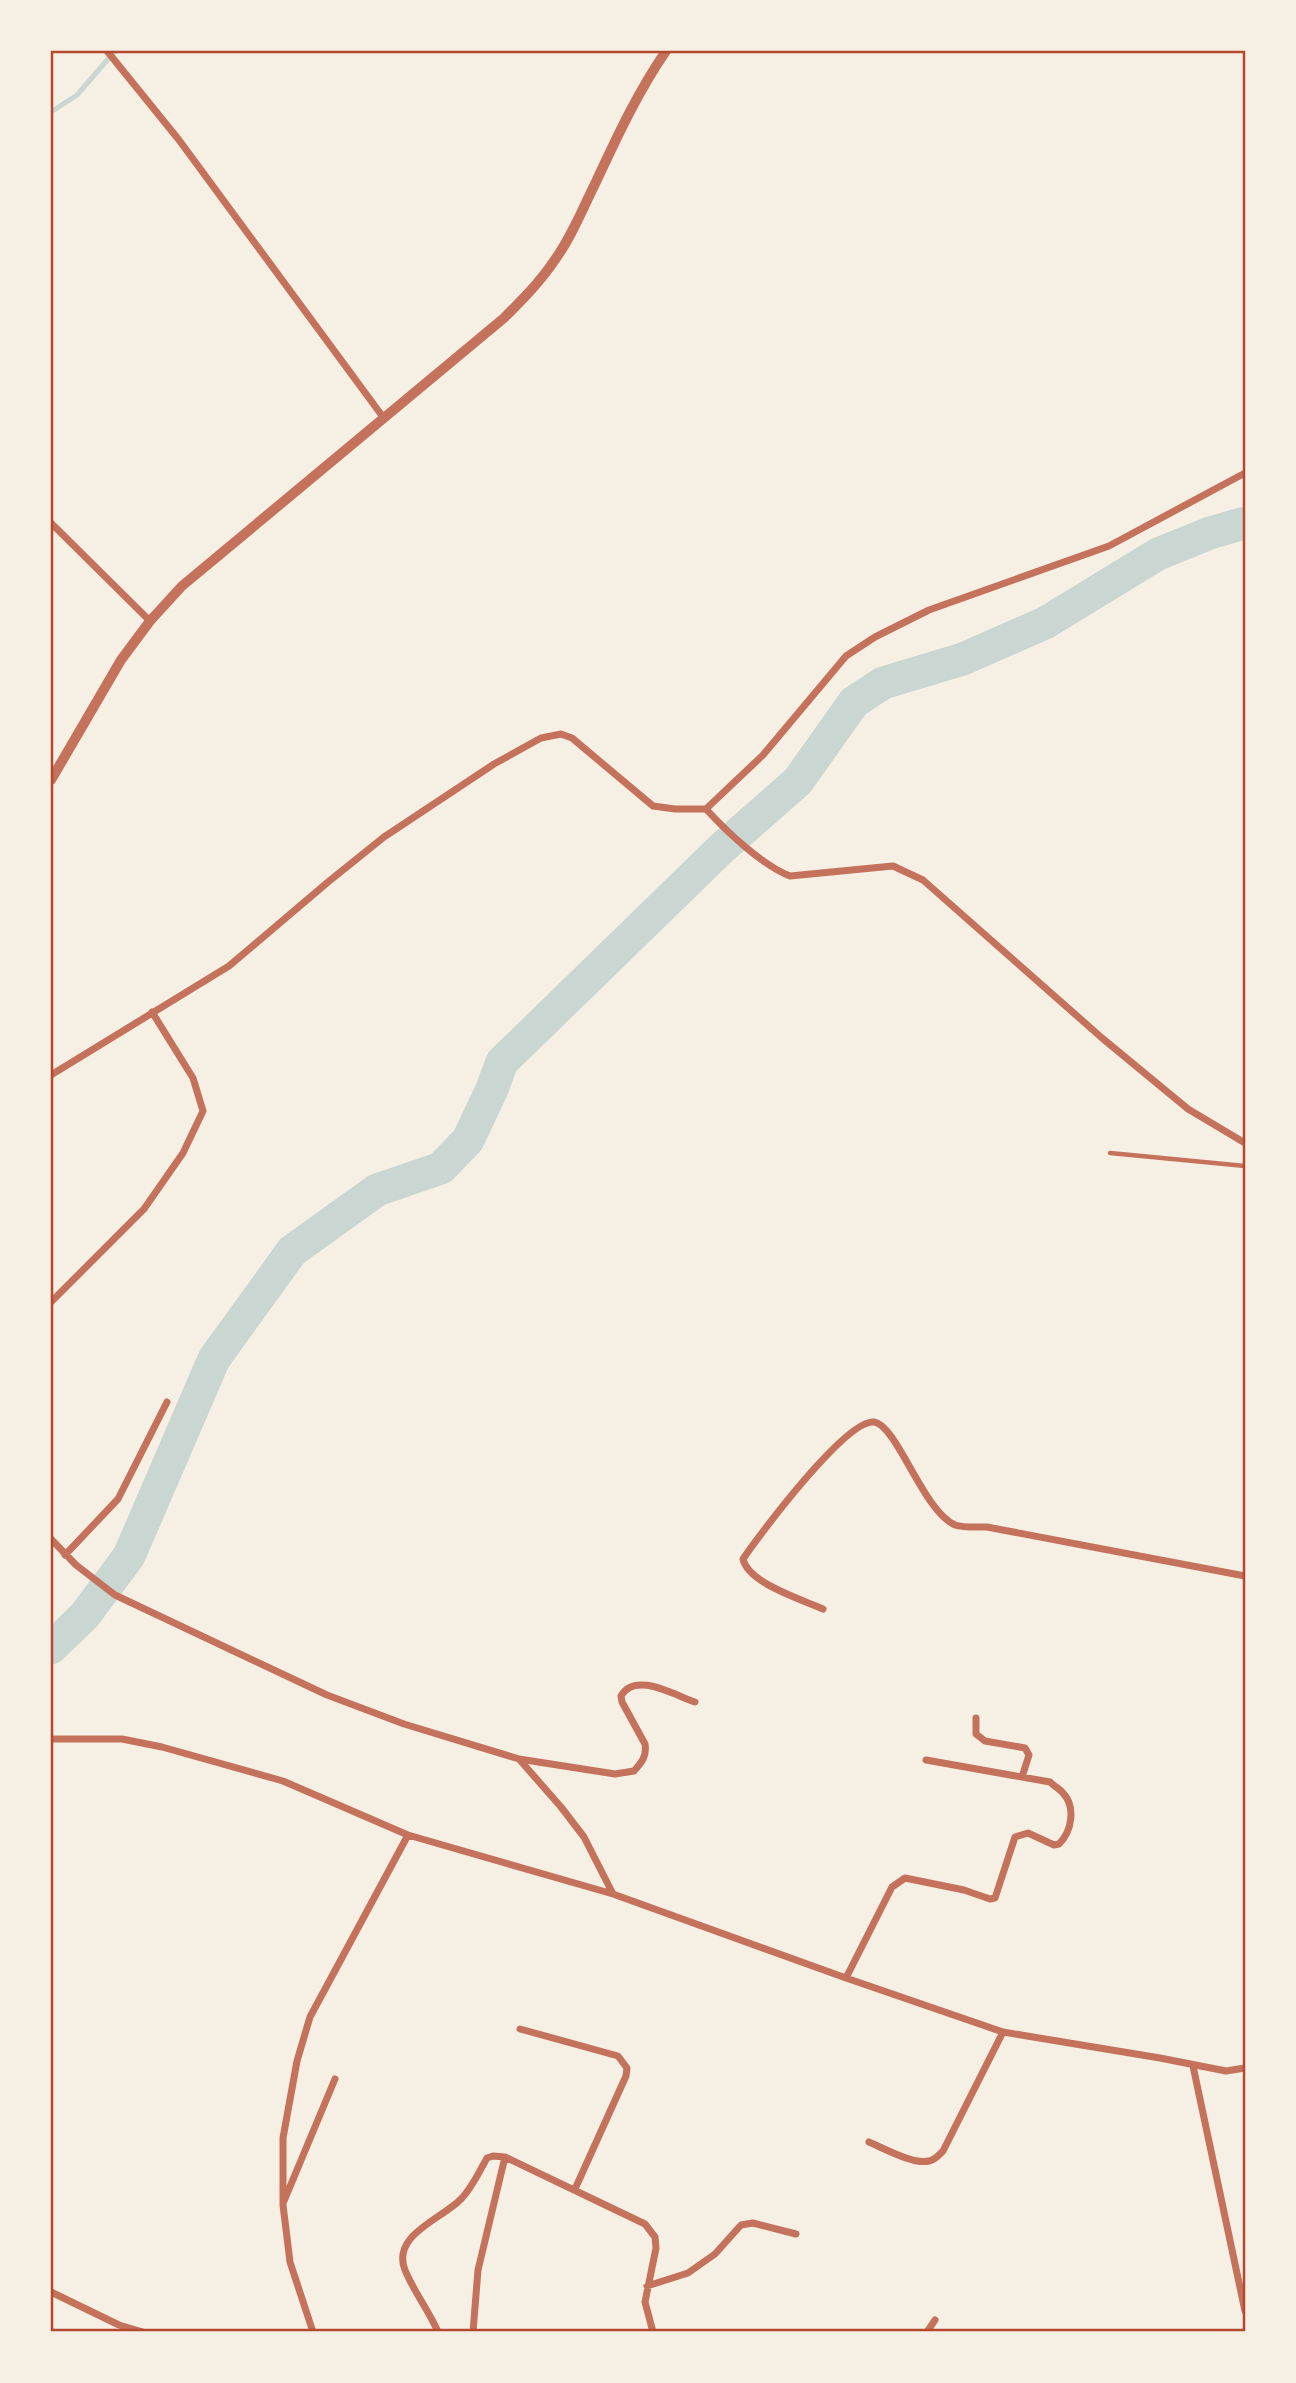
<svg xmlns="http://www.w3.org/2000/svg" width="1296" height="2383" viewBox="0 0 1296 2383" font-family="'Varela Round',sans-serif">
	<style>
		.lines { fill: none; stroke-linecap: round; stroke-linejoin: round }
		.stream { stroke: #c9d6d2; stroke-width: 5 }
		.river { stroke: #c9d6d2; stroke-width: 33 }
		.service { stroke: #c5725c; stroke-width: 4.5 }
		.minor { stroke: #c5725c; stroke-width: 7 }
		.tertiary { stroke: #c5725c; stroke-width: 10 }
		.neatline { fill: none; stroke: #b5482f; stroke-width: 2.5 }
	</style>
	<rect width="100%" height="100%" fill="#f6efe4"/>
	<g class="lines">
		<!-- stream -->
		<path class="stream" d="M51,112l26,-17 38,-44"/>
		<!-- river -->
		<path class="river" d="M51,1648l34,-33 44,-59 85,-197 78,-108 85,-61 64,-22 27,-28 24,-51 10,-27 221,-215 75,-66 56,-79 29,-19 80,-24 82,-36 113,-69 52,-21 35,-10"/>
		<!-- service -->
		<path class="service" d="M1110,1153l135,13"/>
		<!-- minor -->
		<path class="minor" d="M107,51l72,89 204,277
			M1245,473l-136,73 -180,64 -54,27 -29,19 -83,99 -57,54c20,22 57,57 84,67l103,-10 30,14 179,158 86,71 57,34
			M51,523l99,98
			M51,1075l178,-109 99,-84 56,-45 110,-73 47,-26 20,-4 11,4 81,68 22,3h31
			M51,1302l93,-93 39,-56 20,-42 -10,-33 -41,-66
			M51,1539l25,26 39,30 212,100 77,29 115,35 42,48 23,30 29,57 233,84 157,54 157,26 66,13 19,-3
			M65,1555l53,-56 49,-97
			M823,1609c-22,-10 -75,-26 -80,-50 17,-25 103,-140 131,-137 23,3 49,89 81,103 9,3 22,2 32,2l258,49
			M976,1718v16l9,7 40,7 4,7 -7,22
			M51,1739h71l40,8 121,34 125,54 205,59
			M519,1759l96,15 19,-3c8,-9 13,-15 11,-27l-23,-42 -1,-6c14,-25 53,-1 74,6
			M846,1978l46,-91 13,-9 59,12 26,9 5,-1 20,-61 13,-4 26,12 5,-1c13,-13 17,-37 4,-51 -3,-4 -9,-7 -13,-11l-124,-22
			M520,2029l98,27 9,12 -1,8 -51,113
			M1193,2066l52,245
			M869,2142c14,6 45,23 60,19 6,-1 10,-6 14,-10l60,-119
			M284,2201l51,-122
			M647,2286l41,-13 27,-19 26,-29 12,-2 43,11
			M51,2292l68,33 24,7
			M313,2332l-23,-70 -7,-57v-67l14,-77 13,-44 98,-182
			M438,2332c-9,-21 -24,-40 -33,-62 -14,-35 37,-51 56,-71 11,-11 18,-27 26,-41l6,-2 12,1 140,67 10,13 1,11 -11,54 8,30
			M473,2332l5,-62 27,-113
			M927,2332l8,-12"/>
		<!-- tertiary -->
		<path class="tertiary" d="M51,780l70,-120 29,-39 32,-35 322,-268c18,-18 36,-36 50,-57 17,-23 28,-51 41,-77 21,-45 42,-91 71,-133"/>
	</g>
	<!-- border -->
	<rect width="1296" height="2383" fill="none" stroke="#f6efe4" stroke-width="105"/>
	<rect x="52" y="52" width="1192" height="2278" class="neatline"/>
</svg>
